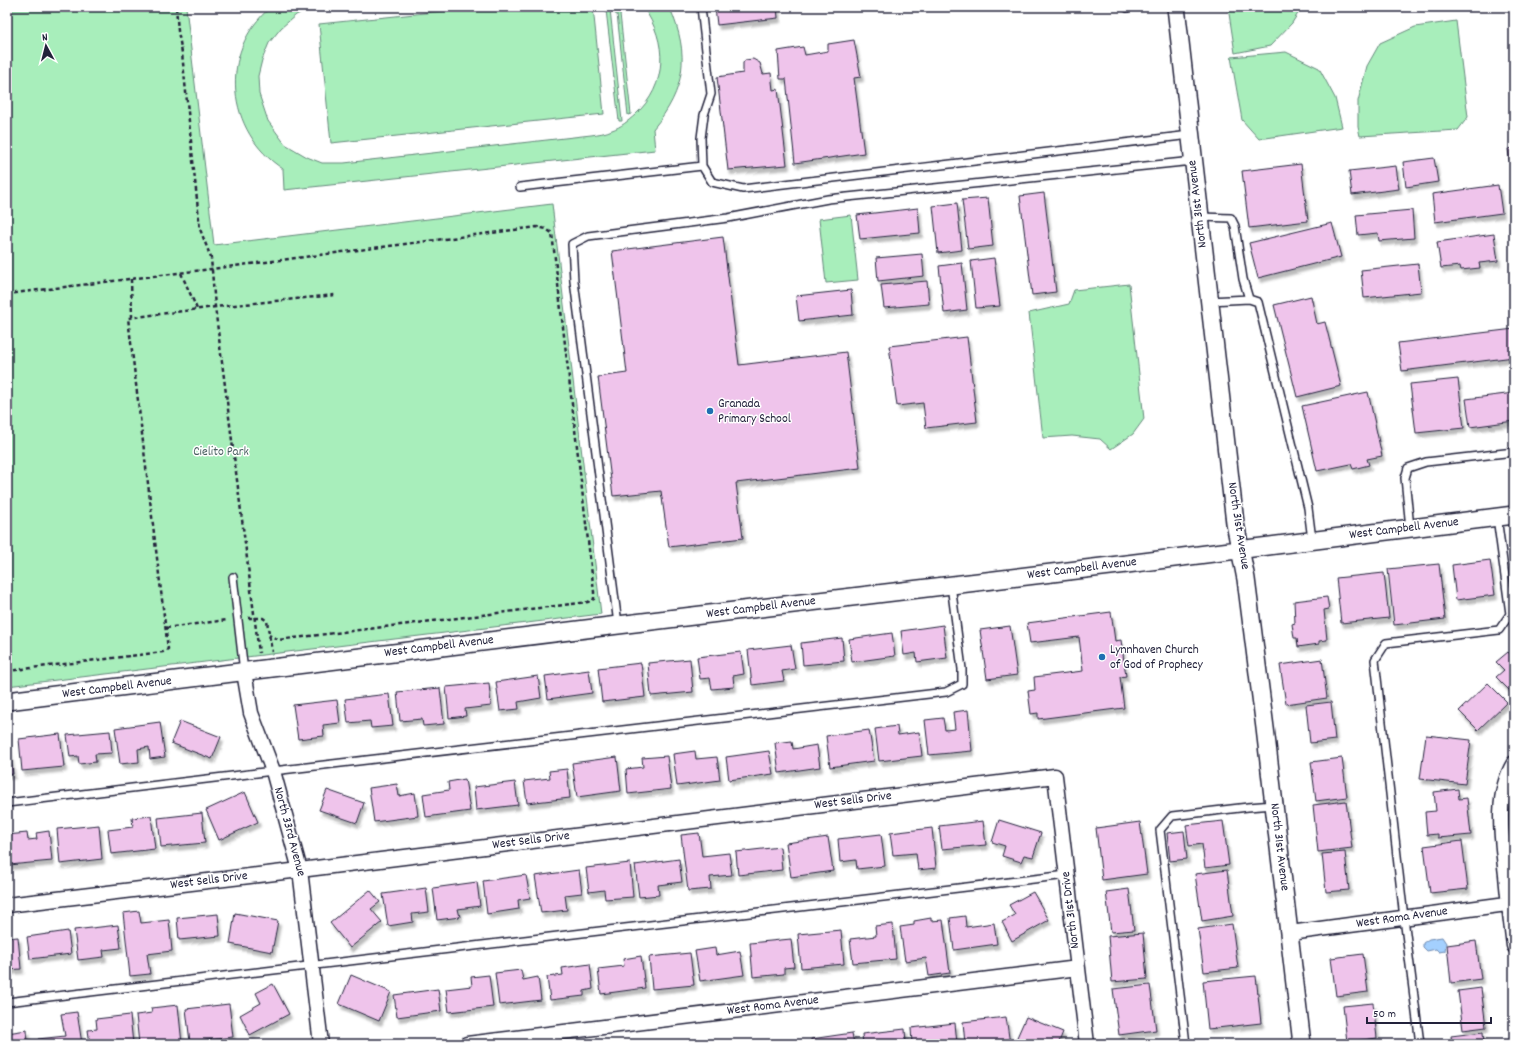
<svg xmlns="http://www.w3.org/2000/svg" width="1521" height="1051" viewBox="0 0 1521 1051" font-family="Dekko,sans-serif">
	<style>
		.green { fill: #a8eebb; stroke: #65887b }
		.water { fill: #a4d0fe; stroke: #708ab0 }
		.building { fill: #efc4eb; stroke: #22223b; filter: url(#shadow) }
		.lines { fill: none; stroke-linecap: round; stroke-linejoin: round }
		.service-casing { stroke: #22223b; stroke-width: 10 }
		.minor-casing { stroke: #22223b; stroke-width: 17 }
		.tertiary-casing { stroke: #22223b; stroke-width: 20 }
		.path { stroke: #22223b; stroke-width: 2.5; stroke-dasharray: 4 3; stroke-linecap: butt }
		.service { stroke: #fff; stroke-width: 7 }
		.minor { stroke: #fff; stroke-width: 14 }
		.tertiary { stroke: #fff; stroke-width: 17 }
		.poi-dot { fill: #1f6fb2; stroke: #fff; stroke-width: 1.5 }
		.labels { text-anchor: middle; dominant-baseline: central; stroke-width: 3; stroke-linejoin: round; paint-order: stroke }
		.street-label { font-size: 13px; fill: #22223b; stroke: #fff }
		.poi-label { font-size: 13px; fill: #22223b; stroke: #fff; text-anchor: start }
		.park-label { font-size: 13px; fill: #4a5f61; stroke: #fff }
	</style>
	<defs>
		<filter id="shadow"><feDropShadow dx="2.5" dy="4.5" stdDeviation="1" flood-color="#0004"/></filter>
	</defs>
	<rect width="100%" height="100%" fill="#fff"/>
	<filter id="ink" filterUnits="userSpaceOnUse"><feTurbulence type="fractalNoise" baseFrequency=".025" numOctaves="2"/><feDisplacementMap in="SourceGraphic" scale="8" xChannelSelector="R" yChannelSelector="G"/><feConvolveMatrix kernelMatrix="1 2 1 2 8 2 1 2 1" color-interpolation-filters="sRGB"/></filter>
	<g filter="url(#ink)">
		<!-- green -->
		<path class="green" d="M7,7h179l28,238 338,-41 49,410 -594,72z
			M271,7h46l-7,1 -14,7 -15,13 -12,15 -7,17 -4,16 1,18 9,27 17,23 22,13 15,6h22l247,-28c7,-1 15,-2 21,-5 9,-3 16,-9 23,-15 33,-30 33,-73 8,-108l27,1c20,47 16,81 -17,121l2,21 -371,40 -1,-21c-57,-37 -65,-118 -12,-162z
			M482,7h111l11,107 -273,29 -12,-119z
			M604,7h8v2h-2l12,112h-3l-13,-111 -2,-1z
			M614,7h7l1,6 -2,1 11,100 -3,1 -11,-101h-2z
			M1228,7h74l-10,16 -22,23 -35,7z
			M1456,21l12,96 -10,13 -98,6 -2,-9v-26l9,-35 13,-23 35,-16z
			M1286,52l33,16 16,30 7,29 -83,12 -17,-19 -11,-63z
			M851,215l7,65 -32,3 -7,-64z
			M1129,284l15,135 -11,15 -22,15 -11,-10 -28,-3 -29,2 -14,-125 40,-9 5,-14z"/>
		<!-- water -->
		<path class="water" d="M1442,937l4,6 -1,8 -6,1 -3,-3 -9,2 -4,-4v-4l6,-4z"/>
		<!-- building -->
		<path class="building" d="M715,7h62l1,11 -61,7z
			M854,40l7,37 -7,1 10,75 -69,10 -9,-84h-6l-2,-28 25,-4 2,8 23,-4v-7z
			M753,59l7,4 3,11 8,-1 2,17 5,-1 9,76 -59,5 -11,-93 26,-4v-10l2,-3z
			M1514,148v23l-3,1 -3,-23z
			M1434,158l4,24 -32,5 -3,-25z
			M1301,164l7,57 -59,7 -7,-57z
			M1396,166l3,23 -47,6 -3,-24z
			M1498,185l4,28 -67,9 -3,-28z
			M1044,193l12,99 -24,3 -12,-99z
			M988,198l5,48 -25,3 -6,-49z
			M957,203l5,47 -24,3 -5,-47z
			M918,208l2,25 -60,6 -3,-24z
			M1412,210l2,28 -35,3 -1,-8 -20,2 -2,-20z
			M1332,223l9,34 -83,21 -9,-35z
			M1494,234l4,27 -19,2 1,5 -19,2 -1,-4 -19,2 -4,-26z
			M723,237l16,128 107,-13 14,116 -124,15 7,55 -74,9 -8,-56 -48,5 -15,-119 29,-4 -15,-122z
			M922,254l2,22 -46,5 -2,-23z
			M994,258l6,48 -24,2 -5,-47z
			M962,263l5,47 -23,3 -5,-47z
			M1418,264l3,28 -57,6 -3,-28z
			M927,281l2,23 -45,4 -3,-23z
			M851,290l2,25 -54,6 -3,-25z
			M1311,296l6,28 8,-2 16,64 -44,11 -23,-92z
			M1514,329v28l-112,14 -4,-28z
			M967,337l10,85 -51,6 -3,-25 -26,3 -8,-60z
			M1458,379l6,49 -48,5 -6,-49z
			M1368,392l14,64 -15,3 2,6 -16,4 -2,-5 -34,7 -15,-65z
			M1514,393v28l-44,6 -4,-28z
			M1490,560l5,35 -39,5 -4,-35z
			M1439,564l6,55 -51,6 -6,-56z
			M1384,573l5,45 -48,5 -5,-45z
			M1327,597l2,12 -5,1 3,30 -8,1v3l-21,3 -1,-9h-3l-2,-14 3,-1 -1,-22z
			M1111,612l4,29 6,-1 5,36 -6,1 4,31 -86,11v-6l-7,1 -3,-23 7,-1 -1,-13 49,-6 -4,-34 -49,6 -3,-20z
			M943,625l4,33 -30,4 -1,-9 -12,2 -3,-24z
			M1010,626l7,49 -30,4 -7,-49z
			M892,633l3,23 -43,6 -3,-23z
			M842,638l2,23 -41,4 -2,-22z
			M791,645l4,24 -13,2 2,10 -32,4 -4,-35z
			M741,652l3,22 -11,2 1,11 -22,2 -2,-11 -10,1 -3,-22z
			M1508,652l6,6v37l-18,-18 8,-7 -8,-8z
			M690,659l3,33 -42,4 -3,-33z
			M1322,659l5,39 -41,6 -6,-39z
			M641,663l4,34 -43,5 -4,-34z
			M589,670l3,23 -44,6 -3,-23z
			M538,676l3,22 -23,4 1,7 -19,2 -4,-29z
			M489,683l2,23 -26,3 1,7 -17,2 -3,-31z
			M1488,683l19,19 -29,28 -19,-19z
			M440,688l4,36 -21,2 -1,-7 -22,2 -3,-29z
			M389,694l4,32 -22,2 -1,-7 -22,2 -3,-24z
			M337,700l3,23 -17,2 1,11 -26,3 -5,-34z
			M1331,702l4,38 -25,3 -4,-38z
			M968,710l4,41 -43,4 -4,-35 18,-2 2,12 10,-1 -2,-17z
			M180,721l41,16 -9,22 -41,-16z
			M160,722l5,35 -15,2 -1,-12 -11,2 1,13 -19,2 -5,-36z
			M897,726l1,9 21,-3 3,24 -43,5 -4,-32z
			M869,730l5,31 -44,6 -4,-31z
			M110,731l2,22 -17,1 1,8 -17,2 -1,-8 -8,1 -3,-22z
			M60,734l4,33 -42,4 -3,-32z
			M1426,735l45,5 -6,44 -45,-5z
			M7,741h1l5,33 -6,1z
			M792,741l1,8 24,-4 3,22 -41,6 -4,-30z
			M695,751l1,8 21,-2 3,23 -43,6 -4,-32z
			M769,751l4,23 -44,6 -3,-23z
			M667,756l4,33 -43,5 -2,-25 17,-2 -1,-9z
			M617,757l4,34 -44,6 -5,-34z
			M1342,758l5,39 -31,4 -5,-39z
			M567,769l3,29 -43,5 -3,-22 26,-3 -1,-7z
			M465,779l5,32 -44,6 -3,-23 26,-4 -1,-8z
			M515,782l3,23 -42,5 -2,-23z
			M397,784l2,12 16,-3 3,23 -44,6 -5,-34z
			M1458,789l1,10 8,-1 4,37 -33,3v-4l-11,1 -2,-23 11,-1 -2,-19z
			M327,790l37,13 -7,20 -38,-13z
			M245,792l13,30 -39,18 -13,-30z
			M1346,801l6,47 -34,4 -5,-47z
			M202,813l3,30 -44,4 -3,-29z
			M151,816l4,33 -44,5 -3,-24 25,-3 -1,-9z
			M999,820l42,13 -8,24 -9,-2 -3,7 -19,-6 3,-10 -13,-4z
			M983,821l3,24 -44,4 -3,-23z
			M1223,821l6,44 -24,3 -3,-24 -13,2 -3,-21z
			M1140,822l7,52 -45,6 -6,-52z
			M99,825l3,34 -42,5 -3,-35z
			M932,828l4,40 -18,2 -2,-17 -23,2 -3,-22z
			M49,831l3,30 -43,4 -2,-30 20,-2 1,7 9,-1 -1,-6z
			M1184,831l3,28 -17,2 -3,-28z
			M699,833l3,23 27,-3 3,22 -22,2 1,12 -23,2 -7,-56z
			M881,834l4,32 -28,3 -1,-9 -16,2 -2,-23z
			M828,837l5,34 -42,6 -5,-34z
			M1462,841l6,48 -38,4 -6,-47z
			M780,847l2,23 -44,5 -2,-23z
			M1345,852l4,38 -23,2 -4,-38z
			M679,859l3,23 -24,3 1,10 -20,2 -4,-32z
			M630,863l3,34 -28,2 -1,-9 -15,2 -3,-24z
			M579,870l3,23 -17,2 2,15 -26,3 -6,-37z
			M1227,870l6,46 -31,5 -7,-47z
			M526,875l4,23 -12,2 1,9 -32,5 -4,-33z
			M477,882l3,24 -22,3 2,8 -23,3 -4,-32z
			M426,888l3,24 -17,2 1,8 -25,4 -5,-32z
			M1129,889l5,41 -23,2 -5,-40z
			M370,890l10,12 -9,7 11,13 -32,26 -20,-25z
			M1033,892l16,28 -37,21 -10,-19 13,-7 -6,-10z
			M139,911l2,12 28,-3 3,31 -25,3 3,20 -20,2 -7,-63z
			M235,913l43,8 -6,31 -42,-8z
			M218,914l2,22 -41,4 -2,-22z
			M965,916l1,11 28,-4 3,21 -43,6 -4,-32z
			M931,918v3l12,-1 7,53 -21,3 -3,-18 -21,3 -5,-34 14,-2v-4z
			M893,924l3,35 -43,4 -3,-24 26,-3 -1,-10z
			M1232,924l6,44 -34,4 -6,-43z
			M118,925l3,23 -18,2 1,7 -26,3 -4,-30z
			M841,930l3,34 -43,4 -3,-34z
			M68,931l3,23 -41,5 -3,-22z
			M1143,933l4,46 -35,3 -4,-46z
			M18,937l3,32 -14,1v-32z
			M791,939l3,28 -10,1v6l-31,3 -3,-34z
			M1476,941l5,38 -30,4 -4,-38z
			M715,948l1,7 24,-4 4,24 -44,6 -5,-30z
			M690,953l4,32 -42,4 -3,-32z
			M1363,954l5,38 -32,4 -5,-38z
			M641,956l4,32 -44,6 -3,-25 26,-3 -1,-7z
			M590,964l3,25 -9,2v5l-34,4 -3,-23 16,-2 -1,-7z
			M521,970l2,10 15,-3 3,23 -42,5 -4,-32z
			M351,975l40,17 -12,29 -40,-17z
			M489,975l4,32 -44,5 -3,-23 26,-3 -1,-9z
			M1256,976l5,47 -53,6 -5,-48z
			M273,984l16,30 -39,21 -10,-20 21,-12 -5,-10z
			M1150,985l6,45 -37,5 -6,-46z
			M1481,988l5,39 -23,3 -5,-39z
			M438,989l3,22 -44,6 -3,-22z
			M1373,1003l4,35 -30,4 -4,-36z
			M229,1004l4,33 -43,5 -4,-33z
			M178,1005l4,39h-43l-3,-29 16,-2 -1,-5z
			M77,1012l5,32h-43l-1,-5 27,-3 -4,-22z
			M130,1015l3,29h-43l-2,-14 9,-1 -1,-10z
			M1006,1017l4,27h-45l-2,-22z
			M1026,1017l37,15 -4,10 2,2h-47z
			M955,1023l2,21h-45l-1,-16z
			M905,1029l1,15h-43l-1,-10z
			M27,1030l1,14h-21v-11z
			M1483,1032l1,12h-32l-1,-8z
			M852,1033l2,11h-43v-5z"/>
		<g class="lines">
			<!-- service casing -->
			<g class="service-casing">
				<path id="service" d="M701,7l10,87 -7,21 -3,23 1,28 10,16 31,7 447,-54
					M1127,8l1,-1
					M520,187l182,-21
					M1200,217l31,1 4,8 8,53 6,20
					M1209,301l40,-2 9,3 50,206 4,32
					M1410,528l-5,-50 3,-10 18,-6 88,-10
					M233,577l11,95
					M618,624l-44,-343 -2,-37 16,-8 140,-18 100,-19 365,-38
					M7,803l266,-32 673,-79 16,-8v-15l-11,-84
					M7,1002l1060,-127
					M1186,1044l-26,-214 12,-14 76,-9 26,-2
					M1420,1044l-16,-126 -29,-258 11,-17 113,-13 11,-16 -13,-97"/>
			</g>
			<!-- minor casing -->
			<g class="minor-casing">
				<path id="minor" d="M244,672l7,41 22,58 27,99 21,174
					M1514,763c-20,33 -12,76 -8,112 2,24 5,47 8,71
					M7,905l293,-35 755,-94 32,268
					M1290,933l224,-30
					M467,1044l611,-76"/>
			</g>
			<!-- tertiary casing -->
			<g class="tertiary-casing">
				<path id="tertiary" d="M1176,7l59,516 11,56 19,149 37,316
					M7,701l611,-76 509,-61 387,-49"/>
			</g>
			<!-- path -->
			<path class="path" d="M176,7l2,24 4,22 18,176 11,29 4,49 44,346
				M181,273l16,36
				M131,279l1,38
				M7,294l204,-25 326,-42 9,2 6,4 42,359v7l-6,3 -302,37 -7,1 -10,-5
				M248,618h15l4,3 5,31
				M166,628l61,-8
				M7,671l156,-19 5,-3 -40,-331 87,-11 120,-12"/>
			<!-- service -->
			<use href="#service" class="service"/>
			<!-- minor -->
			<use href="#minor" class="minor"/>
			<!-- tertiary -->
			<use href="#tertiary" class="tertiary"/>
		</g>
	</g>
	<!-- markers -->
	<g class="poi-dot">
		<circle cx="710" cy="411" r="4"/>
		<circle cx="1102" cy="657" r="4"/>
	</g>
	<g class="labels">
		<!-- street labels -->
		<g class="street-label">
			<text transform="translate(1198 204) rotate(-97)">North 31st Avenue</text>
			<text transform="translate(1238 526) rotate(81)">North 31st Avenue</text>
			<text transform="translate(1404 529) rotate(-7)">West Campbell Avenue</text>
			<text transform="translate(1082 569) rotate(-7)">West Campbell Avenue</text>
			<text transform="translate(761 608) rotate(-7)">West Campbell Avenue</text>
			<text transform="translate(439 647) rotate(-7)">West Campbell Avenue</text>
			<text transform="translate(117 688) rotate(-7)">West Campbell Avenue</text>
			<text transform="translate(853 801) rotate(-7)">West Sells Drive</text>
			<text transform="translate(289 832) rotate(75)">North 33rd Avenue</text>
			<text transform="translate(531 841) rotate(-7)">West Sells Drive</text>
			<text transform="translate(1279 847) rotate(83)">North 31st Avenue</text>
			<text transform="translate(209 881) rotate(-7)">West Sells Drive</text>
			<text transform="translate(1071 910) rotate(-97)">North 31st Drive</text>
			<text transform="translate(1402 918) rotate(-8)">West Roma Avenue</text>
			<text transform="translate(773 1006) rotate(-7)">West Roma Avenue</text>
		</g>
		<!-- poi labels -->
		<g class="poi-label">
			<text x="718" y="404">Granada<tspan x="718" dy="15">Primary School</tspan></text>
			<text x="1110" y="650">Lynnhaven Church<tspan x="1110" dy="15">of God of Prophecy</tspan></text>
		</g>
		<!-- park labels -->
		<g class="park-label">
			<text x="221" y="452">Cielito Park</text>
		</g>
	</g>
	<!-- margin -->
	<rect width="1521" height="1051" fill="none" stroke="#fff" stroke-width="24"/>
	<rect x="12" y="12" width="1497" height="1027" fill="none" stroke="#22223b" stroke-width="1.5" filter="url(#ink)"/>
	<!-- north arrow -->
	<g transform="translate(46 46) rotate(353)" stroke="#ffffff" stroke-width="3" paint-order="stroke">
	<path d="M0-3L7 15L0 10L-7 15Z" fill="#22223b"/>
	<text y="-6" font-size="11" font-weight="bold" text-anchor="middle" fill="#22223b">N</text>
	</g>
	<!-- scale -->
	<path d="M1367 1017v6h124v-6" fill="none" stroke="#22223b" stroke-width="2"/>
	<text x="1373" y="1017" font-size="12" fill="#22223b" stroke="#ffffff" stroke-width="3" paint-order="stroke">50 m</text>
</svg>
